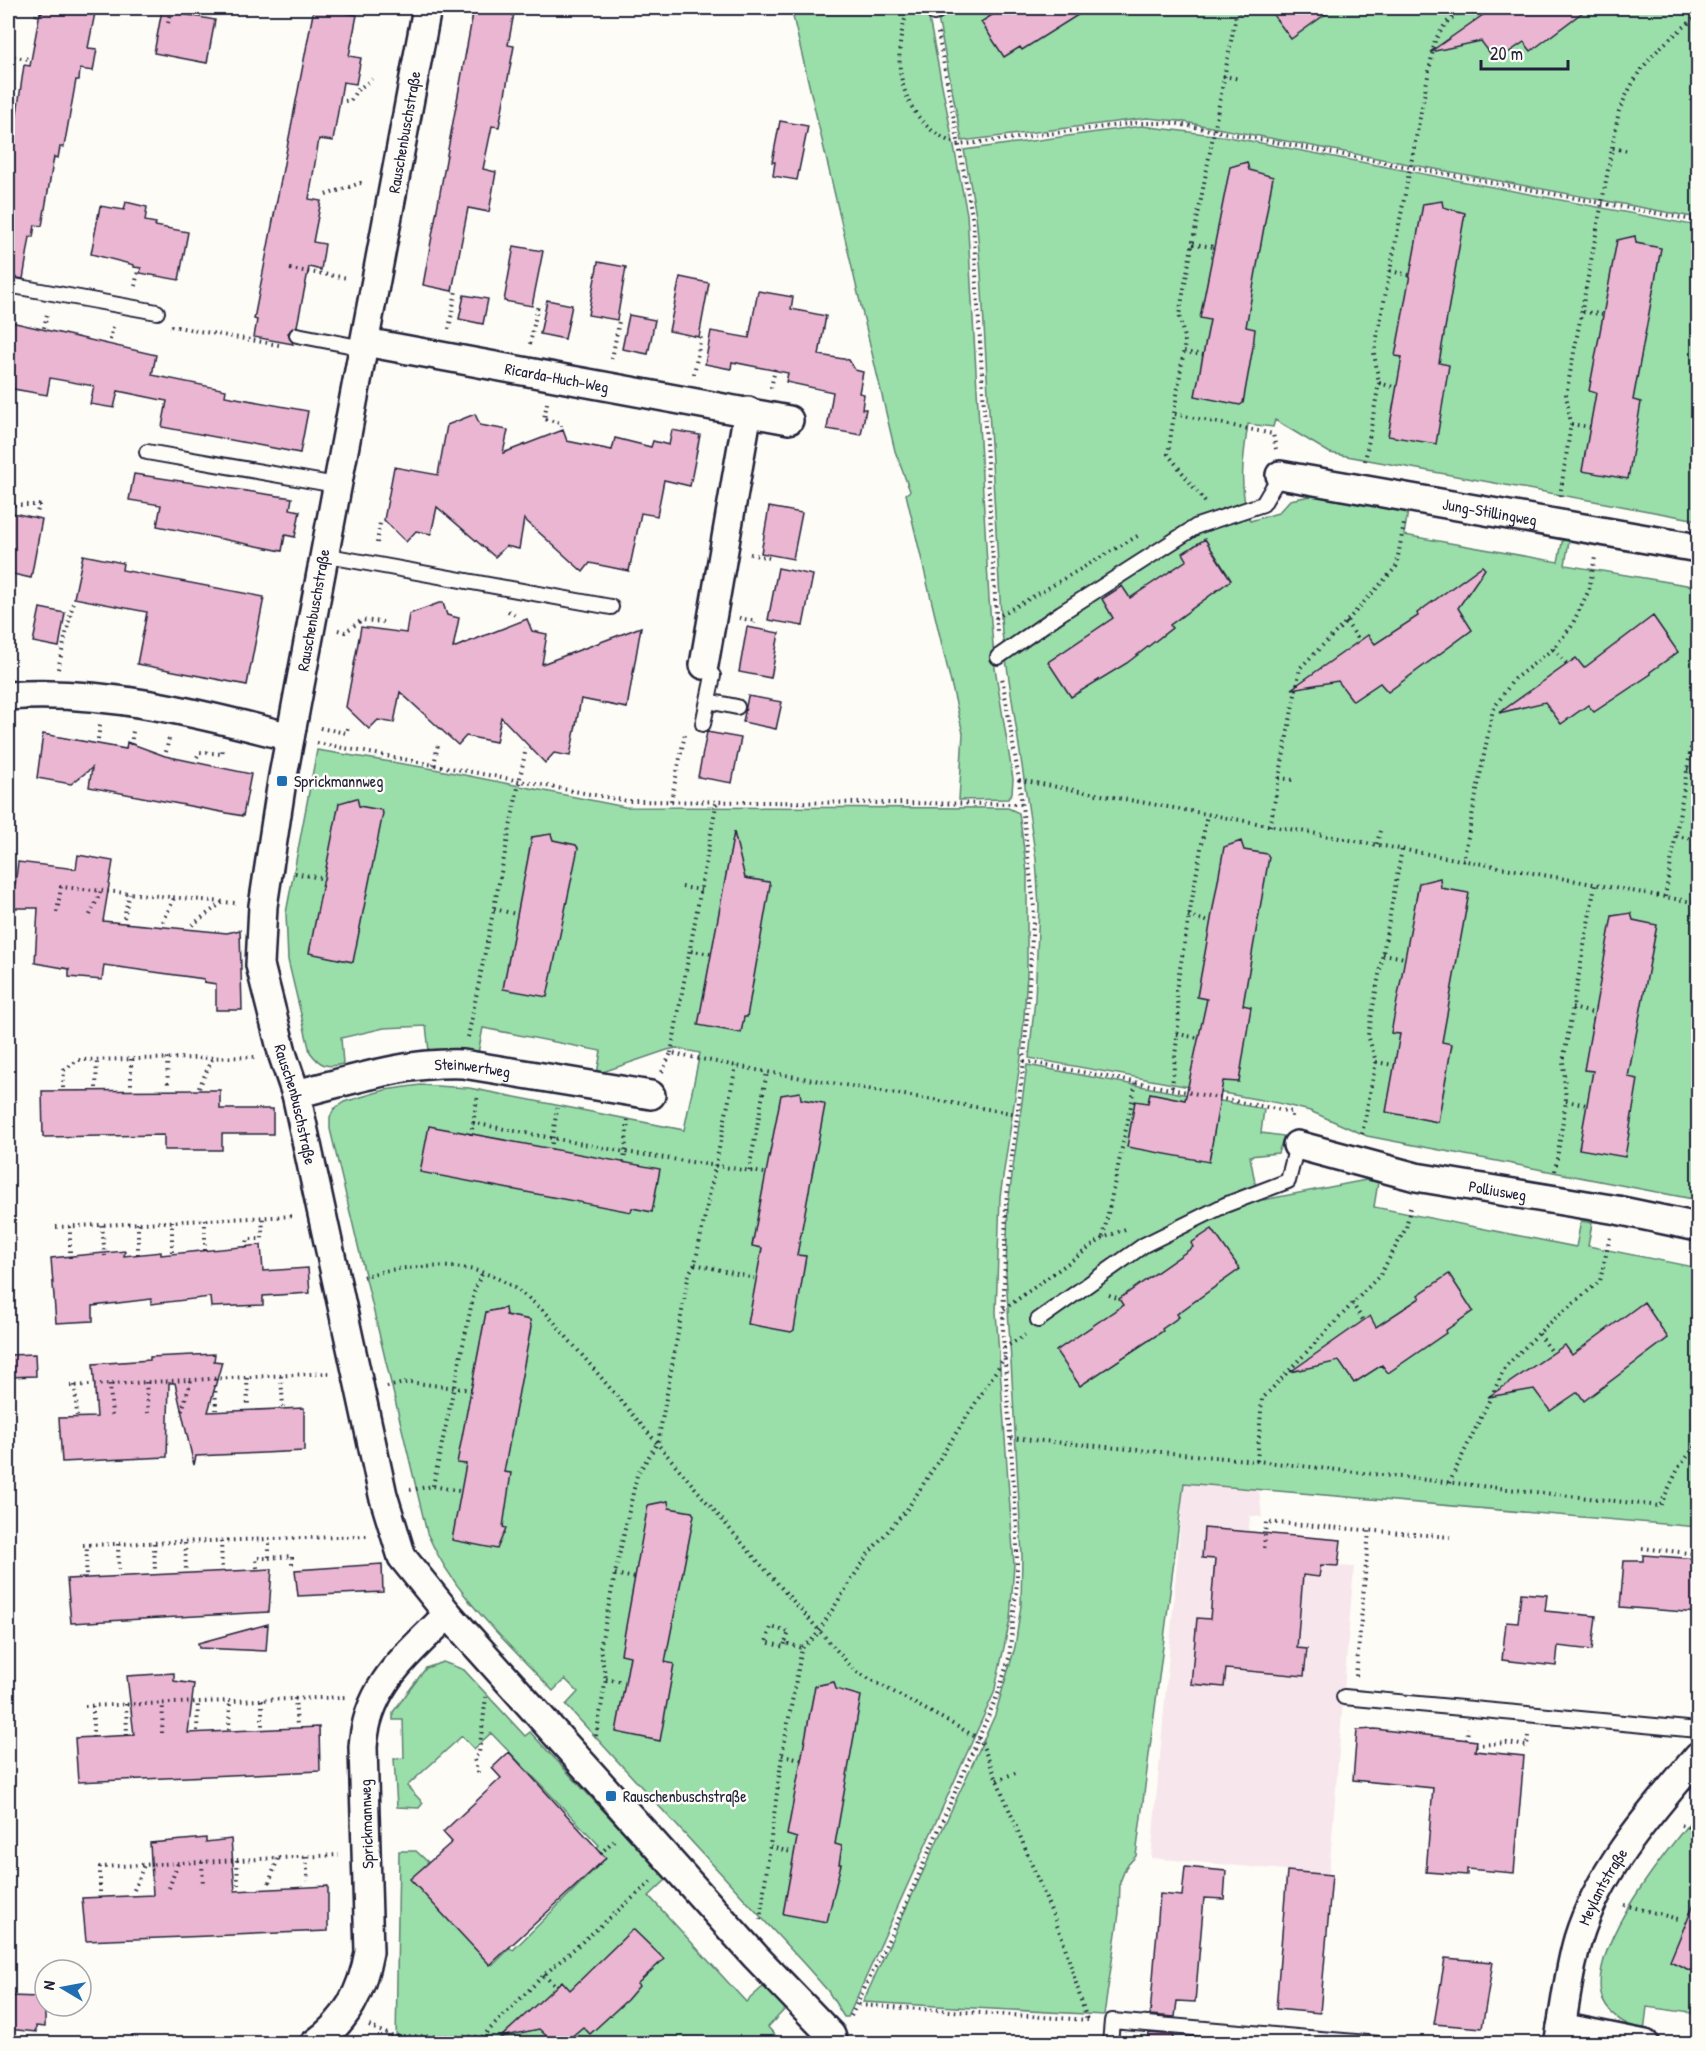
<svg xmlns="http://www.w3.org/2000/svg" width="1706" height="2051" viewBox="0 0 1706 2051" font-family="'Patrick Hand',sans-serif">
	<style>
		.built { fill: #f7e7ec }
		.green { fill: #9adeaa; stroke: #5e8072; stroke-width: 1.5 }
		.building { fill: #eab6d1; stroke: #22223b; stroke-width: 1.5 }
		.lines { fill: none; stroke-linecap: round; stroke-linejoin: round }
		.lane-casing { stroke: #22223b; stroke-width: 18 }
		.street-casing { stroke: #22223b; stroke-width: 32 }
		.path { stroke: #22223b; stroke-width: 4; stroke-dasharray: 1.5 4.5; stroke-linecap: butt }
		.lane { stroke: #fdfcf7; stroke-width: 14 }
		.street { stroke: #fdfcf7; stroke-width: 27 }
		.poi-dot { fill: #1f6fb2; stroke: #fdfcf7; stroke-width: 2 }
		.labels { text-anchor: middle; dominant-baseline: central; stroke-width: 5; stroke-linejoin: round; paint-order: stroke }
		.street-label { font-size: 16px; fill: #22223b; stroke: #fdfcf7 }
		.poi-label { font-size: 16px; fill: #22223b; stroke: #fdfcf7; text-anchor: start }
	</style>
	<rect width="100%" height="100%" fill="#fdfcf7"/>
	<filter id="ink" filterUnits="userSpaceOnUse"><feTurbulence type="fractalNoise" baseFrequency=".0167" numOctaves="2"/><feDisplacementMap in="SourceGraphic" scale="12" xChannelSelector="R" yChannelSelector="G"/><feConvolveMatrix kernelMatrix="1 2 1 2 8 2 1 2 1" color-interpolation-filters="sRGB"/></filter>
	<g filter="url(#ink)">
		<!-- built -->
		<path class="built" d="M1184,1483l75,6 3,28 -12,-1 -3,31 94,-7 -3,26 16,1 -25,307 -178,-16z"/>
		<!-- green -->
		<path class="green" d="M791,8h136l40,206 22,385 6,69 18,111 -1,14 -4,6 -49,1 4,-67 -57,-239 4,-3 -15,-40z
			M936,8h762v210l-519,-97 -32,-3 -185,23z
			M1142,126l87,11 469,89v294l-368,-67 -55,-33 -2,7 -25,-3c-5,34 -10,64 2,97l28,-8 12,-13 26,-5 92,16 -4,24 154,27 5,-24 6,3 -4,24 133,22v613l-331,-64 -57,-25 -32,-8 -249,-45 6,-59 4,-92 -3,-48 -34,-226 -21,-359 -5,-59 -12,-65z
			M317,750l117,19 191,38 383,1 11,5 8,59v103l-6,82 -21,140 -4,115 18,252 -4,56 -16,73 -146,324h-4l-16,-26 -22,-25 -240,-261 12,-13 -13,-13 -12,12c-46,-49 -99,-95 -126,-158l-97,-404v-12l4,-8 10,-7 41,-12 35,-5 49,3 215,42 16,-77 -24,-5 -9,2 -70,24 4,-23 -118,-23 -5,25 -49,-2 -3,-25 -42,2 -43,10 2,26c-16,4 -23,2 -33,-12l-22,-92 -2,-47z
			M1027,1065l237,44 -3,24 23,3 -6,17 -28,3 5,27 8,17 103,-20 12,2 -4,25 202,40 5,-26 11,2 -4,23 110,22v259l-514,-44 -48,373 -10,11 -6,15 -1,31 -15,102 -241,-13 132,-287 20,-68 6,-42 1,-49 -16,-283 2,-68z
			M443,1662l21,8 61,66 5,-4 137,147 -18,17 97,106 19,-17 21,23 -18,19 14,16h-386l3,-192h17l13,12 -17,17 81,85 17,-17 3,2 92,-91 -9,-10 3,-4 -108,-112 -17,16 -12,-13 -55,50 16,17 -4,5 -22,-1 -3,-48 10,-1 -1,-38h-10v-8l33,-44z
			M1698,1812v202l-51,-7 -3,24c-17,-5 -39,-17 -43,-37 -10,-52 66,-144 97,-182z"/>
		<!-- building -->
		<path class="building" d="M43,8h53l-8,40 9,1 -4,22 -13,-2 -1,11h-3l-12,67h-4l-2,11 -4,-1 -12,69 -7,-1 -2,12h-3l-7,42 -15,-3v-133l2,1 4,-10 10,-69 6,1 10,-54 2,1z
			M314,8h31l-1,5 13,2 -8,41 12,2 -5,26 -13,-2 -10,59 -14,-2 -10,60 12,2 -8,41 12,2 -4,26 -12,-3 -12,59 -9,7 5,11 -39,-7 3,-17 -3,-1z
			M474,8h41l-7,37 6,1 -15,81 -7,-1 -9,43 13,3 -7,40 -21,-4 -16,83 -29,-6z
			M1003,8h86l-67,42 -2,-3 -16,10 -23,-35z
			M1268,8h66l-43,31z
			M1493,8h95l-57,43 -7,-9 -28,19 -15,-20 -51,11z
			M162,10l53,10 -8,43 -53,-10z
			M780,121l28,5 -11,54 -24,-4 2,-14h-3z
			M1247,162l2,8 24,7 -27,150 9,2 -2,18 -10,56 -3,2 -45,-9 15,-76 -10,-2 30,-151z
			M1442,201l1,6 22,6 -26,150 10,2 -13,79 -48,-8 14,-79 -7,-1 28,-152z
			M126,202l21,5 -2,14 11,2 -1,3 33,6 -9,48 -39,-7 1,-5 -7,-1v-2l-43,-11 9,-48 24,4z
			M1635,236l1,7 25,5 -28,152 8,2 -13,77 -46,-8 14,-78 -7,-2 28,-151z
			M514,246l29,5 -11,55 -28,-5z
			M598,262l28,5 -9,53 -29,-5z
			M680,277l29,6 -10,54 -30,-6z
			M758,291l35,6 -2,12 35,7 -7,39 30,5 6,10 8,2 -4,21 5,1 -2,15h4l-5,26 -34,-6 6,-37 -47,-10 2,-9 -56,-11 -1,7 -26,-5 6,-33 38,7z
			M464,295l24,4 -5,25 -24,-5z
			M547,300l25,5 -7,34 -25,-5z
			M629,315l26,5 -7,34 -26,-5z
			M11,322l145,33 -4,20 74,15 -1,6 83,15 -8,42 -138,-26 5,-26 -49,-10 -4,17 -24,-4 4,-18 -44,-8 -3,17 -39,-7v-55z
			M475,414l5,11 28,5 -5,23 60,-23 4,11 45,9 3,-12 36,9 2,-6 16,4 3,-15 28,5 -10,51 -26,-6 -7,36 -16,-3 -12,58 -39,-8 -7,9 -59,-53 -5,30 -13,-3 -11,11 -58,-50 -6,27 -15,-3 -10,11 -22,-22 10,-53 44,8 9,-50z
			M134,474l158,24 -2,11 10,2 -5,26 -10,-2 -3,16 -125,-25 4,-21 -32,-5z
			M769,507l33,6 -9,46 -32,-6z
			M8,512l34,7 -11,59 -23,-5z
			M1205,539l26,41 -61,45 2,3 -45,35 -56,34 -23,-35 65,-44 -11,-19 20,-13 8,12 57,-38 -4,-7z
			M83,555l40,8 -1,7 142,27 -17,88 -110,-21 10,-52 -73,-14z
			M1482,566l3,3 -27,39 14,22 -84,62 -8,-9 -27,18 -15,-20 -47,8 77,-54 7,9 43,-28 -1,-3z
			M778,568l35,7 -10,51 -35,-6z
			M439,603h4l4,12 12,3 -6,30 74,-29 5,12 15,3 -5,30 99,-37 -14,81 -46,-9 -11,57 -16,-3 -9,10 -44,-46 -5,25 -30,-6 -8,9 -58,-53 -6,31 -16,-3 -9,9 -23,-22 15,-80 45,6 3,-19z
			M40,608l25,5 -6,34 -26,-5z
			M1653,616l25,36 -28,20 1,2 -57,38 -6,-7 -27,19 -16,-22 -46,11 77,-55 8,10z
			M747,627l32,6 -8,45 -32,-6z
			M748,696l34,6 -6,27 -33,-7z
			M707,732l34,6 -9,45 -34,-6z
			M43,734l83,15 1,-7 38,14 86,18 -8,42 -154,-29 3,-19 -21,16 -34,-6z
			M357,798l2,8 22,4 2,3 -30,149 -44,-9 30,-150z
			M734,832l11,46 24,4 1,3 -23,132h-3l-3,16 -43,-8z
			M551,834l2,6 23,5 2,3 -31,149 -44,-8 29,-152z
			M1241,841l3,9 23,4 2,3 -26,148 8,2 -12,75 -16,-1 -14,81 -82,-15 8,-46 13,2 2,-10 35,7 22,-101 -10,-2 27,-150z
			M78,855l35,6 -10,60 124,12 13,-3 2,80h-26v-26l-12,-2v-3l-100,-14 -2,15 -33,-3v-8l-34,-6 3,-55h-30v-22l7,-1 3,-23 58,7z
			M1440,878l1,10 28,5 -27,149 10,2 -14,78 -52,-10 14,-78 -9,-1 28,-150z
			M1631,913l2,7 24,5 -29,152 10,2 -13,78 -46,-8 14,-78 -9,-1 28,-154z
			M204,1090h16v19h53v25h-51v16h-58v-15l-121,2 -1,-46z
			M800,1092l1,7 22,4 2,2 -28,150 9,1 -12,74 -3,2 -43,-8 14,-76 -10,-2 29,-151z
			M429,1126l231,43 -8,43 -20,-4 -1,4 -211,-40z
			M1212,1229l28,40 -63,45 2,3 -17,12 1,2 -83,55 -24,-35 67,-46 -4,-6 74,-52 -2,-4z
			M261,1245l2,26 45,-3 2,25 -47,3v9l-52,2 -1,-10 -59,7v-5l-58,7v15l-37,2 -5,-65 74,-7 -1,5 37,-4v3z
			M1449,1274l24,37 -28,20 1,2 -58,40 -6,-8 -28,18 -15,-22 -49,11 80,-56 6,11 44,-29 -2,-3z
			M1644,1302l24,36 -84,63 -6,-9 -28,19 -16,-22 -46,8 77,-52 7,10z
			M505,1308l1,7 24,5 1,7 -27,145 7,1 -8,54 3,1 -9,21 -45,-9 14,-76 -9,-1 29,-151z
			M35,1354l1,22 -27,1 -1,-22z
			M215,1354l-1,7 8,1 -14,50 96,-4v43l-108,5 -2,9 -19,-82h-6l-2,74 -105,5 -3,-44 38,-1 -4,-53 57,-4v-3z
			M668,1501l1,7 23,4 2,3 -29,147 9,2 -14,77 -44,-9 14,-76 -9,-2 27,-149z
			M1204,1528l137,12 -3,26 -17,-1 -2,12 -16,-2 -6,73 10,1 -3,27 -78,-7 -2,18 -33,-3 6,-66 13,1 5,-60 -13,-1z
			M1643,1555l55,4v54l-78,-6 4,-46h19z
			M382,1564l1,28 -85,4 -3,-26z
			M272,1569l-3,43 -198,11 -4,-44z
			M1521,1593l26,2 -2,16 51,5 -4,34 -34,-4 -2,20 -54,-6 4,-38 12,1z
			M268,1624l-2,27 -67,-3 -1,-5z
			M174,1673v8l20,3 -6,49 131,-6 1,44 -242,11 -3,-44 59,-3 -7,-59z
			M834,1682l2,7 25,7 -26,148 7,2 -3,18h2l-14,58 -44,-8 14,-76 -10,-3 28,-149z
			M1375,1729l102,12 -2,10 49,5 -10,117 -47,-4v6l-41,-3 7,-84 -80,-8 4,-50z
			M509,1752l97,106 -116,107 -80,-86 42,-37 -9,-10 58,-54 -9,-10z
			M206,1838v4l25,-3 4,52 93,-5v45l-242,10 -4,-43 71,-3 -3,-52z
			M1185,1867l41,4 -2,28 -20,-1 -9,104 -18,-1 -2,16 -25,-2 10,-121 22,2z
			M1287,1871l45,4 -12,138 -44,-4z
			M1698,1894v80l-28,-13z
			M633,1929l31,30 -27,25 2,2 -12,14 -37,34 -7,-7 -19,16h-10l-15,-14 -38,8 61,-56 8,9z
			M1445,1958l48,4 -11,66 -48,-4z
			M10,1996l29,1v4l6,1v25l-9,-1v6l-28,-3z
			M1149,2033l24,2 -1,8h-24z"/>
		<g class="lines">
			<!-- lane casing -->
			<g class="lane-casing">
				<path id="lane" d="M934,13l8,-5
					M8,285l149,27
					M297,335l67,13
					M147,452l189,33
					M323,555l288,52
					M998,657l63,-44 136,-87 66,-22 17,-29
					M708,701l29,6
					M703,724l10,-48 -9,-11
					M1038,1320l106,-75 81,-40 63,-24 9,-36
					M1344,1697l354,33
					M1110,2044l2,-23 267,23"/>
			</g>
			<!-- street casing -->
			<g class="street-casing">
				<g id="street">
					<path id="s1" d="M427,8l-145,773 -19,125 -3,59 23,91 13,38 87,401 19,62 46,57 308,343 75,78 3,9"/>
					<path id="s2" d="M365,342l424,78"/>
					<path id="s3" d="M1280,475l418,73"/>
					<path d="M704,665l44,-254"/>
					<path d="M8,696c94,-7 191,17 282,41"/>
					<path id="s4" d="M296,1094c56,-14 109,-32 167,-30l188,31"/>
					<path id="s5" d="M1297,1145l119,32 201,33 81,17"/>
					<path d="M1561,2027l84,17"/>
					<path d="M314,2044c33,-23 48,-53 55,-92l-6,-205c4,-62 44,-91 85,-133"/>
					<path id="s6" d="M1558,2044c7,-34 10,-71 20,-105 22,-71 73,-127 120,-183"/>
				</g>
			</g>
			<!-- path -->
			<path class="path" d="M909,8c-21,52 -9,117 50,137l176,-22h38l525,98
				M36,16l2,-8
				M168,23l3,-15
				M938,33l35,188 24,410
				M8,56l21,3
				M1223,76l17,3
				M345,101l6,-1 5,-9 16,-12
				M1613,148l15,3
				M326,195l34,-12 5,1
				M1193,244l21,3
				M290,269l58,9
				M1390,271l19,4
				M135,286l3,-15
				M1583,312l19,2
				M171,326l108,19
				M44,328l3,-14
				M449,329l7,-39
				M110,340l3,-14
				M530,344l8,-39
				M1184,352l20,3
				M612,359l7,-38
				M694,374l7,-38
				M1379,383l18,5
				M771,388l4,-19
				M547,403l-3,16 17,4v3
				M1175,414l98,20 3,15
				M1571,424l19,3
				M1365,461l14,-78 -5,-30 61,-313 11,-17 18,-15
				M1560,496l11,-72 -5,-29 53,-284c20,-47 39,-64 79,-95
				M1205,502l-37,-48 17,-112 -6,-27 57,-300 5,-7
				M8,505h31l-2,8
				M377,543l3,-20
				M750,554l20,4 1,-2
				M508,611l9,5
				M739,618l16,3 -1,2
				M996,618l145,-84
				M1346,622l14,19
				M338,630l7,2 17,-12 21,2
				M1553,649l14,15
				M58,669l15,-66
				M320,728l26,5 2,-6
				M98,739l2,-14
				M317,743l310,58 395,3
				M131,745l2,-14
				M166,752l3,-14
				M197,757l3,-5 22,2 1,-7
				M434,765l4,-21
				M1687,769l11,2
				M1698,776v6
				M1279,778l14,2
				M1019,780l679,123
				M671,801l14,-67
				M1270,826l30,-158 46,-46 50,-55 8,-43
				M1676,836l18,3
				M1377,844l3,-13
				M1463,862l30,-153 21,-30 39,-30 18,-22 18,-37 6,-33
				M295,873l30,6
				M682,887l19,3
				M1665,897l28,-161 5,-7
				M494,909l22,5
				M57,912l4,-25 174,16
				M90,915l11,-24
				M1188,916l22,6
				M124,918l5,-24
				M163,922l11,-24
				M192,925l31,-23
				M691,951l22,3
				M1383,954l22,4
				M1572,1008l21,5
				M1177,1034l22,4
				M468,1037l58,-289
				M671,1053l46,-253
				M167,1058l1,30
				M131,1059v29
				M1024,1061l268,51v6
				M1376,1062l18,3
				M662,1072l9,-19 96,19
				M1172,1087l7,-70 -3,-26 31,-177
				M63,1088l1,-18 14,-10 177,-3
				M96,1088l1,-28
				M199,1088l13,-29
				M1566,1101l21,4
				M473,1123l152,29 139,21
				M1362,1134l14,-72 -8,-27 34,-186
				M471,1135l7,-41
				M551,1150l6,-42
				M624,1163l4,-43
				M749,1171l18,-99 250,42
				M1555,1171l11,-70 -3,-39 32,-177
				M205,1219v31
				M138,1223v31
				M102,1225l3,31
				M56,1227l238,-11
				M1103,1237l33,-155
				M246,1248l2,-9h14l1,-23
				M172,1252v-31
				M70,1258v-32
				M695,1264l59,14
				M363,1277c20,-7 38,-9 59,-10 58,-3 82,9 125,47l200,235 108,122 125,68 83,201 24,80
				M1109,1295l11,4
				M1352,1303l11,17
				M1004,1309l99,-71 25,-10
				M1539,1334l14,19
				M1004,1348l21,-13
				M281,1376l2,31
				M247,1378l1,30
				M215,1379l1,31
				M146,1382l2,31
				M110,1384l2,31
				M75,1385l2,31
				M70,1386l260,-13
				M387,1387l22,-5 62,8
				M182,1411l9,-31
				M1011,1438l246,23 403,45 19,-39 19,-24
				M1257,1461l5,-62 118,-124 26,-47 5,-24
				M1449,1483l57,-117 39,-39 55,-46 10,-44
				M433,1486l42,-198 8,-16
				M410,1490l23,-4 26,5
				M221,1541l1,28
				M154,1543l1,29
				M185,1543l1,28
				M118,1544l1,30
				M83,1545l284,-9
				M1264,1548l2,-26 184,15
				M1642,1548l56,6
				M269,1558l23,-2v11
				M257,1568l-1,-10h13v-19
				M615,1574l20,4
				M86,1575l1,-29
				M785,1643l-1,4 -18,-5 5,-15 18,5 -4,11 17,5
				M1356,1676l13,-145
				M606,1679l17,3
				M295,1698l2,28
				M262,1700v28
				M126,1704l1,31
				M85,1706l262,-9
				M93,1706v31
				M229,1730l1,-30
				M197,1731l1,-29
				M162,1733l1,-30
				M596,1736l10,-57 -6,-30 15,-75 22,-99 21,-33 31,-169 6,-9 41,-198
				M1467,1740l1,-12
				M1476,1745l31,-2 20,3 1,-10
				M782,1755l19,4
				M478,1773l-4,-14 5,-6 7,-56
				M997,1780l21,-8
				M1681,1825l17,5
				M770,1847l21,5
				M600,1854l14,-14
				M306,1857l2,24
				M237,1860l1,25
				M202,1862l1,24
				M269,1883l9,-25
				M169,1888l9,-25
				M134,1890l10,-25
				M100,1892v-25l239,-12
				M1624,1905l58,15
				M760,1920l22,-165 20,-107 13,-11 53,-83 40,-46 97,-151
				M544,1975l12,12
				M859,2005l229,15
				M851,2016l54,-110 93,-212 11,-36 8,-76v-50l-14,-198 3,-131 18,-142 10,-154 -15,-127 -17,-103
				M369,2026l23,10 90,1 7,7
				M482,2037l62,-62 107,-93"/>
			<!-- lane -->
			<use href="#lane" class="lane"/>
			<!-- street -->
			<use href="#street" class="street"/>
		</g>
	</g>
	<!-- markers -->
	<g class="poi-dot">
		<rect x="276" y="775" width="12" height="12" rx="3"/>
		<rect x="605" y="1790" width="12" height="12" rx="3"/>
	</g>
	<g class="labels">
		<!-- street labels -->
		<g class="street-label">
			<text transform="translate(404 132) rotate(-80)">Rauschenbuschstraße</text>
			<text stroke="none"><textPath href="#s2" startOffset="195">Ricarda-Huch-Weg</textPath></text>
			<text stroke="none"><textPath href="#s3" startOffset="213">Jung-Stillingweg</textPath></text>
			<text transform="translate(313 610) rotate(-80)">Rauschenbuschstraße</text>
			<text stroke="none"><textPath href="#s4" startOffset="180">Steinwertweg</textPath></text>
			<text stroke="none"><textPath href="#s1" startOffset="1116">Rauschenbuschstraße</textPath></text>
			<text stroke="none"><textPath href="#s5" startOffset="206">Polliusweg</textPath></text>
			<text transform="translate(366 1824) rotate(-92)">Sprickmannweg</text>
			<text stroke="none"><textPath href="#s6" startOffset="165">Meylantstraße</textPath></text>
		</g>
		<!-- poi labels -->
		<g class="poi-label">
			<text x="294" y="781">Sprickmannweg</text>
			<text x="623" y="1796">Rauschenbuschstraße</text>
		</g>
	</g>
	<!-- margin -->
	<rect width="1706" height="2051" fill="none" stroke="#fdfcf7" stroke-width="30"/>
	<rect x="15" y="15" width="1676" height="2021" fill="none" stroke="#22223b" stroke-width="2" filter="url(#ink)"/>
	<!-- north arrow -->
	<g transform="translate(63 1988) rotate(280)"><circle r="28" fill="#fdfcf7" stroke="#a5a5ac" stroke-width="1.5"/>
	<path d="M0-4.5L10 22L0 15L-10 22Z" fill="#1f6fb2"/>
	<text y="-9" font-size="16" font-weight="bold" text-anchor="middle" fill="#22223b">N</text>
	</g>
	<!-- scale -->
	<path d="M1481 60v9h87v-9" fill="none" stroke="#22223b" stroke-width="3"/>
	<text x="1490" y="60" font-size="18" fill="#22223b" stroke="#fdfcf7" stroke-width="4.5" paint-order="stroke">20 m</text>
</svg>
